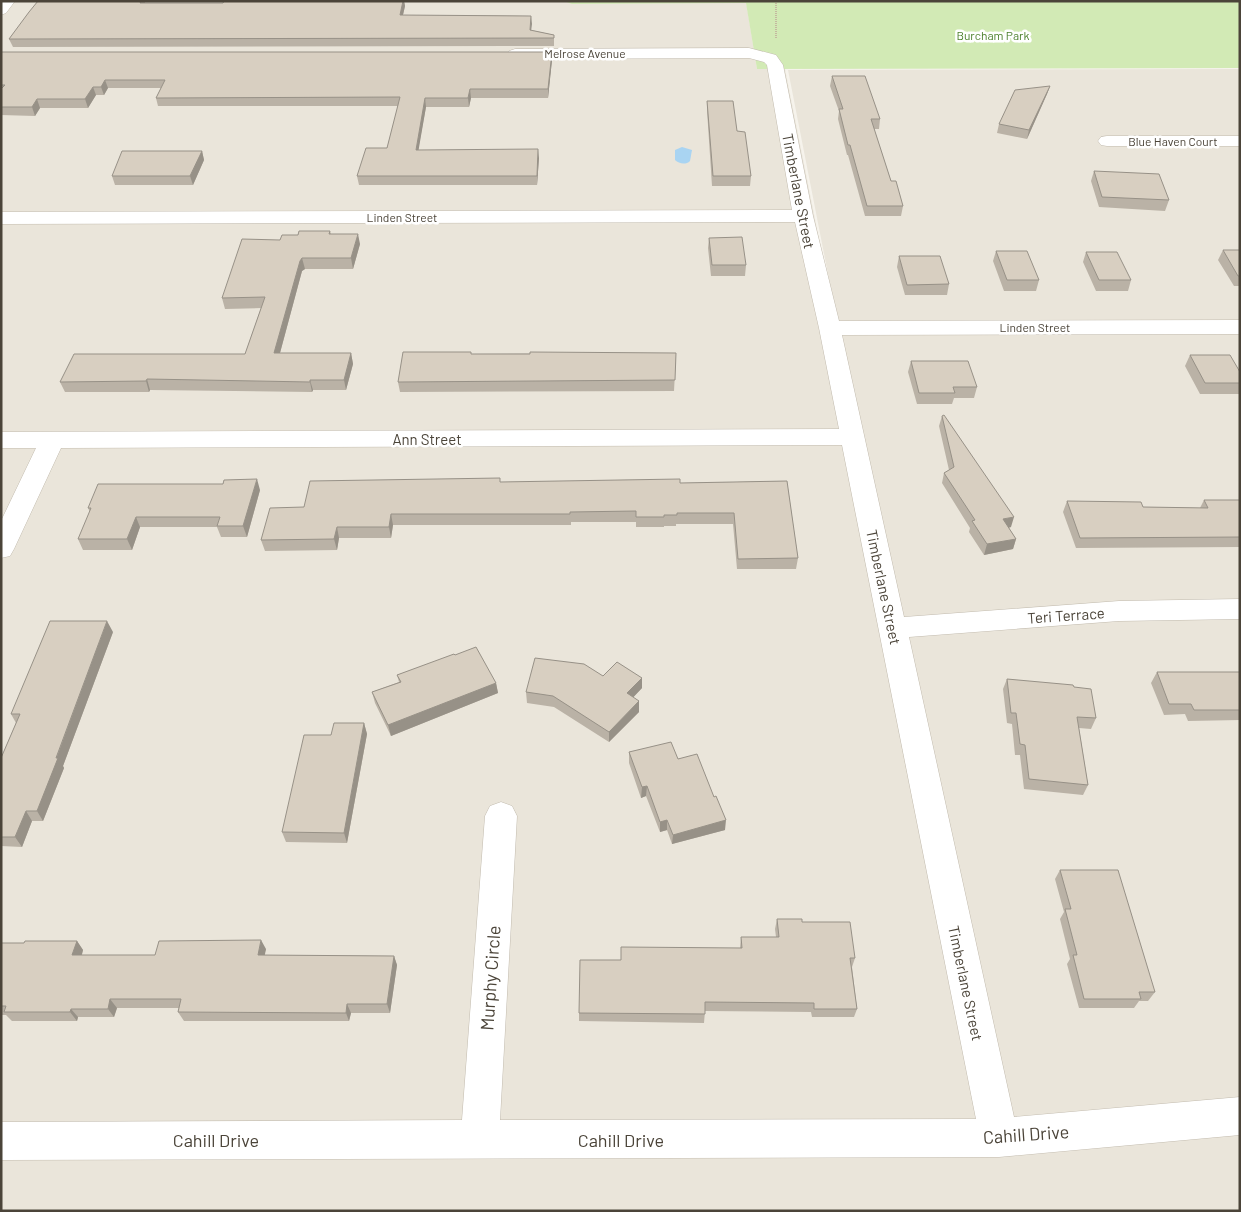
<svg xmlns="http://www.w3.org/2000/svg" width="1241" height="1212" viewBox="0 0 1241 1212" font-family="Barlow,sans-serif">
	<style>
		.residential { fill: #eae5da }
		.green { fill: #d2eab5 }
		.water { fill: #a9d4f2 }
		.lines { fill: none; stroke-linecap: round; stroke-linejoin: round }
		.minor-casing { stroke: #c2bbae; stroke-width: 1 }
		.path { stroke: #c4b79f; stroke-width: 2; stroke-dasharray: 1 1; stroke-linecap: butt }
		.minor { fill: #fff; fill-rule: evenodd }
		.wall { fill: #bab2a6 }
		.shaded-wall { fill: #979187 }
		.building { fill: #d8cfc1; stroke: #979187 }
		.labels { text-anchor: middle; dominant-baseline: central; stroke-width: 5; stroke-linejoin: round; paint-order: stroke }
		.far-park-label { font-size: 12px; fill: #4a7f2a; stroke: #fff }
		.far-street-label { font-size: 12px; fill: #4b4439; stroke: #fff }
		.street-label { font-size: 15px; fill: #4b4439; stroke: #fff }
		.near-street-label { font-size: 18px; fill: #4b4439; stroke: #fff }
	</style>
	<rect width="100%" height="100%" fill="#f6f3ec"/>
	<!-- residential -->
	<path class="residential" d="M1,1h745l11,68h28l144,720 -141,-719 452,-1v1142h-1239z"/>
	<!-- green -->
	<path class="green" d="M564,1h676v67l-483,1 -11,-66 -174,1z"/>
	<!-- water -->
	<path class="water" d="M682,147l10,3 -2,11c-4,4 -11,3 -15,-1v-10z"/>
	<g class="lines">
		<!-- minor casing -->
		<g class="minor-casing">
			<path id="minor" d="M1,1h14l-9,12 -5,2z
				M749,48l27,7 7,10 30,151 26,105 401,-1v14l-398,1 62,282 215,-16 121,-2v20l-121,2 -210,16 105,480 226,-20v38l-241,22 -998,3v-38l461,-2 23,-304 5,-10 11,-4 11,4 5,10 -17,304 476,-1 -134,-674 -781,3 -47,101 -4,7 -9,2v-37l35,-73h-35v-16l838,-3 -20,-101 -24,-106 -794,2v-12l791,-2 -25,-145 -3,-3 -15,-4 -234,1 -6,-2 -2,-3 2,-3 6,-2z
				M1107,136h133v10h-133l-6,-1 -3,-4 3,-4z"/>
		</g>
		<!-- path -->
		<path class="path" d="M776,1v37"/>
		<!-- minor -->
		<use href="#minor" class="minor"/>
	</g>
	<!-- wall -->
	<path class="wall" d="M38,1h107v2h78l1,-2h180l1,5 -2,9 128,1v14l23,5v11l-541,1 -4,-8z
		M1,52h551v8l-4,38h-77l-2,9h-43l-8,43 121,8 -2,27h-178l-2,-9 30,-28 11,-42h-240l-2,-8 5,-10h-53l-4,7h-8l-8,13h-48l-5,8 -34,-1z
		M832,76l48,43 -1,10h-5l17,52 12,25 -2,10h-36l-17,-61h-1l-9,-36 1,-8 -9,-25z
		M1050,86l-3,8 -20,45 -30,-6 2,-9z
		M707,101l30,30 14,45 -1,10h-38l-5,-76z
		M202,151l2,9 -11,25h-78l-3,-9z
		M1094,171l75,29 -4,11 -66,-4 -8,-26z
		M330,231l1,3 29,10 -7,25h-48l-3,2 -22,82h71l2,11 -7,26h-33l-1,2 -162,-2 -1,2h-84l-5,-10 185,-28 16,-46 -36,1 -3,-11 58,-58 18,-5z
		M709,238l37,27 -1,11h-34l-3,-28z
		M1223,250h17v36h-6l-16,-26z
		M996,251l43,29 -3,11h-32l-11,-30z
		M1086,252l45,28 -3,11h-32l-13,-29z
		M899,256l50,28 -2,11h-42l-8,-28z
		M676,353l-2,38 -274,1 -2,-10 73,-28z
		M1190,355l50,17v22h-40l-15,-28z
		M911,361l66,26 -3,11h-20l-2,6h-35l-9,-32z
		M942,416l69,111 -2,1 7,11 -3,10 -29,6 -15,-23 1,-4 -28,-45 2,-10 5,-3 -10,-44z
		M787,481l11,77 -2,11h-59l-4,-45h-57v2h-12v1h-28v-5h-65v3h-178l-2,13h-52l-2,12 -72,1 -4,-11 43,-33 197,-25 179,1z
		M260,490l-13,47h-26l-4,-10h-77l-8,23h-49l-5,-11 12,-27 -2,-4z
		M1204,500h36v47l-164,1 -13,-36 4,-11 76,6 57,1z
		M113,632l-50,134 1,2 -21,53h-11l-10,26 -21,-1v-88l15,-35 -5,-9z
		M455,655l41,28 2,10 -107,43 -16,-33 -3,-11 27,-10 -2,-7z
		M1157,672h83v48l-52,1 -3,-7 -21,1 -13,-32z
		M603,676l39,12 -9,9 6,15 -30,30 -55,-35 -27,-4 -1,-11z
		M1007,679l67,8 22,31 -5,11 -12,-1 9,57 -5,10 -59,-6 -4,-34h-5l-3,-31 -5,-1 -4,-34z
		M364,723l3,11 -20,109 -61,-1 -4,-10 49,-97z
		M629,752l49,7 36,38 11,33 -53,14 -5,-14 -7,2 -14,-36 -5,2 -12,-35z
		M1060,870l95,122 -7,9h-9l-5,7h-55l-12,-44 3,-5 -10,-40 4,-7 -9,-33z
		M777,919l25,3 53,36 -3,9 5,42 -3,8h-42l-1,-5 -106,-1 -1,12 -125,-2v-8l42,-53 119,-12 1,-11h35l-1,-8z
		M77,941l6,9 -1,5h73l111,-6 -2,6 130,1 3,9 -7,48h-39l-2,8h-165l-6,-9 1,-4h-62l-3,9h-36l-1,4h-65l-6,-6h-5v-72h23z"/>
	<!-- shaded-wall -->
	<path class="shaded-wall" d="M403,1h1l1,5 -4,17 -1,-8z
		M531,16l1,8 -2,15v-9z
		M552,52v8l-4,38v-9z
		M105,80l3,8 -4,7 -3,-8z
		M1050,86l-3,8 -20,45 2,-9z
		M93,87l3,8 -8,13 -3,-9z
		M470,89l1,9 -2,9 -1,-9z
		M425,98l1,9 -9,52 -1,-9z
		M37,99l3,9 -5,8 -3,-9z
		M538,149l1,9 -2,27v-9z
		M202,151l2,9 -11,25 -3,-9z
		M358,234l2,10 -7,25 -2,-11z
		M302,258l3,11 -3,2 -25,93 -3,-11 26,-92z
		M351,353l2,11 -7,26 -2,-10z
		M147,379l3,11 -1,2 -3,-11z
		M310,380l3,10 -1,2 -2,-10z
		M257,479l3,11 -13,47 -4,-11z
		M391,514l2,11 -2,13 -2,-11z
		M136,517l4,10 -8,23 -5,-11z
		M1014,517l-3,10 -11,2 3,-10z
		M337,527l2,11 -2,12 -3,-11z
		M1016,539l-3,10 -29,6 3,-11z
		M107,621l6,11 -50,134 1,2 -21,53 -6,-10z
		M642,678v10l-15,16v-11z
		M496,683l2,10 -107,43 -3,-11z
		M639,701v11l-30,30v-10z
		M364,723l3,11 -20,109 -3,-10z
		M647,786l-1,10 -5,2 1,-11z
		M26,811l6,10 -10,26 -7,-10z
		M667,820v10l-7,2v-10z
		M726,820l-1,10 -53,14 1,-9z
		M261,940l5,9 -3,15 -5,-9z
		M77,941l6,9 -4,14 -7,-9z
		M394,956l3,9 -7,48 -3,-9z
		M110,999l7,9 -3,9 -6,-8z
		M347,1004l4,9 -2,8 -3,-8z
		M71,1009l7,8 -1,4 -7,-9z"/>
	<!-- building -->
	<path class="building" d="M38,1h103l-1,2h83l1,-2h179l-3,14 131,1 -1,14 24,5v3l-545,1 20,-27z
		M1,52h551l-4,37h-78l-2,9h-43l-9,52 122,-1 -1,27h-180l9,-28h21l13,-51 -244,1 9,-18h-60l-4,7h-8l-8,12h-48l-5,8h-31v-18l4,-4h-4z
		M832,76h33l15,43h-9l20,62h5l7,25h-36l-17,-61h-2l-9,-36h4z
		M1050,86l-21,44 -30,-6 16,-34z
		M707,101h26l4,30 8,1 6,44h-38z
		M122,151h80l-12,25h-78z
		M1094,171l65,3 10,26 -67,-3z
		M299,231h31l-1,3h29l-7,24h-49l-2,3 -26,92h77l-7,27h-34v2l-163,-3 -1,2 -86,1 14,-28h171l20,-57 -43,1 20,-59 38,1 2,-5h16z
		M742,237l4,28h-34l-3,-27z
		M1223,250h17v26h-2z
		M996,251h31l12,29h-32z
		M1086,252h31l14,28h-32z
		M899,256h41l9,28 -42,1z
		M403,352h68v2h59v-2l146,1 -1,27 -277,2z
		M1190,355h40l10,17v11h-35z
		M911,361h57l9,26h-24l2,6h-36z
		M944,415l70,102 -11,2 13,20 -29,5 -15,-23 3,-1 -31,-47 10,-6 -12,-51z
		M500,478v4l180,-3v4l107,-2 11,77 -60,1 -4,-46h-57v2h-13v2h-28v-6l-66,1v2h-179l-2,13h-52l-3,12 -73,1 9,-32 34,-1 6,-26z
		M257,479l-14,47h-26l3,-9h-84l-9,22h-49l13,-31h-3l10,-24h125l1,-4z
		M1204,500h36v37l-160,1 -13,-37 74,1 2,5 65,1z
		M50,621h57l-51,137h2l-21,53h-11l-11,26h-14v-79l19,-44h-9z
		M476,647l20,36 -108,42 -16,-33 29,-10 -4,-7 57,-21 1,1z
		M535,658l49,6 19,12 14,-14 25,16 -15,15 12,8 -30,31 -56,-36 -27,-4z
		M1157,672h83v38h-46l-3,-6h-22z
		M1007,679l66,6 1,2 17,2 5,29 -19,-1 11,68 -59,-6 -4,-34 -5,-1 -4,-31h-5z
		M334,723h30l-20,110 -62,-1 22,-97h27z
		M671,742l7,17 19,-5 17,43 2,-1 10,24 -53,15 -6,-15 -7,2 -13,-36 -5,1 -13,-35z
		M1060,870h58l37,122h-16l2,7h-57l-11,-44h4l-12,-46h6z
		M777,919h25v3h48l5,36h-5l7,51h-43v-6l-109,-1v12l-126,-1 1,-53h41v-13l121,1 -1,-11h38z
		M261,940l-3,15 136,1 -7,48h-40l-1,9 -168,-1 3,-13h-71l-2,10h-37l-1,3h-66l2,-6h-5v-63h23l1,-2h52l-5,14h83l4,-14z"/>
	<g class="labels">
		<!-- far-park labels -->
		<g class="far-park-label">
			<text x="993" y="35">Burcham Park</text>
		</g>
		<!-- far-street labels -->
		<g class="far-street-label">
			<text x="585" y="53">Melrose Avenue</text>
			<text x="1173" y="141">Blue Haven Court</text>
			<text x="402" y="217">Linden Street</text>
			<text x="1035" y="327">Linden Street</text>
		</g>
		<!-- street labels -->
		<g class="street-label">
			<text transform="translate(799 191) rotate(79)">Timberlane Street</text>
			<text x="427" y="439">Ann Street</text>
			<text transform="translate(884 587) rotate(78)">Timberlane Street</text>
			<text transform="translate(1066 615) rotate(-4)">Teri Terrace</text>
			<text transform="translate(966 983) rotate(78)">Timberlane Street</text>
		</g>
		<!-- near-street labels -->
		<g class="near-street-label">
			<text transform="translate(490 978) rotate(-86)">Murphy Circle</text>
			<text transform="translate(1026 1134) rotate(-4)">Cahill Drive</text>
			<text x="216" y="1140">Cahill Drive</text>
			<text x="621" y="1140">Cahill Drive</text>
		</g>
	</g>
	<!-- border -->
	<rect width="1241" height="1212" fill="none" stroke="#4b4439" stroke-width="5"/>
</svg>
